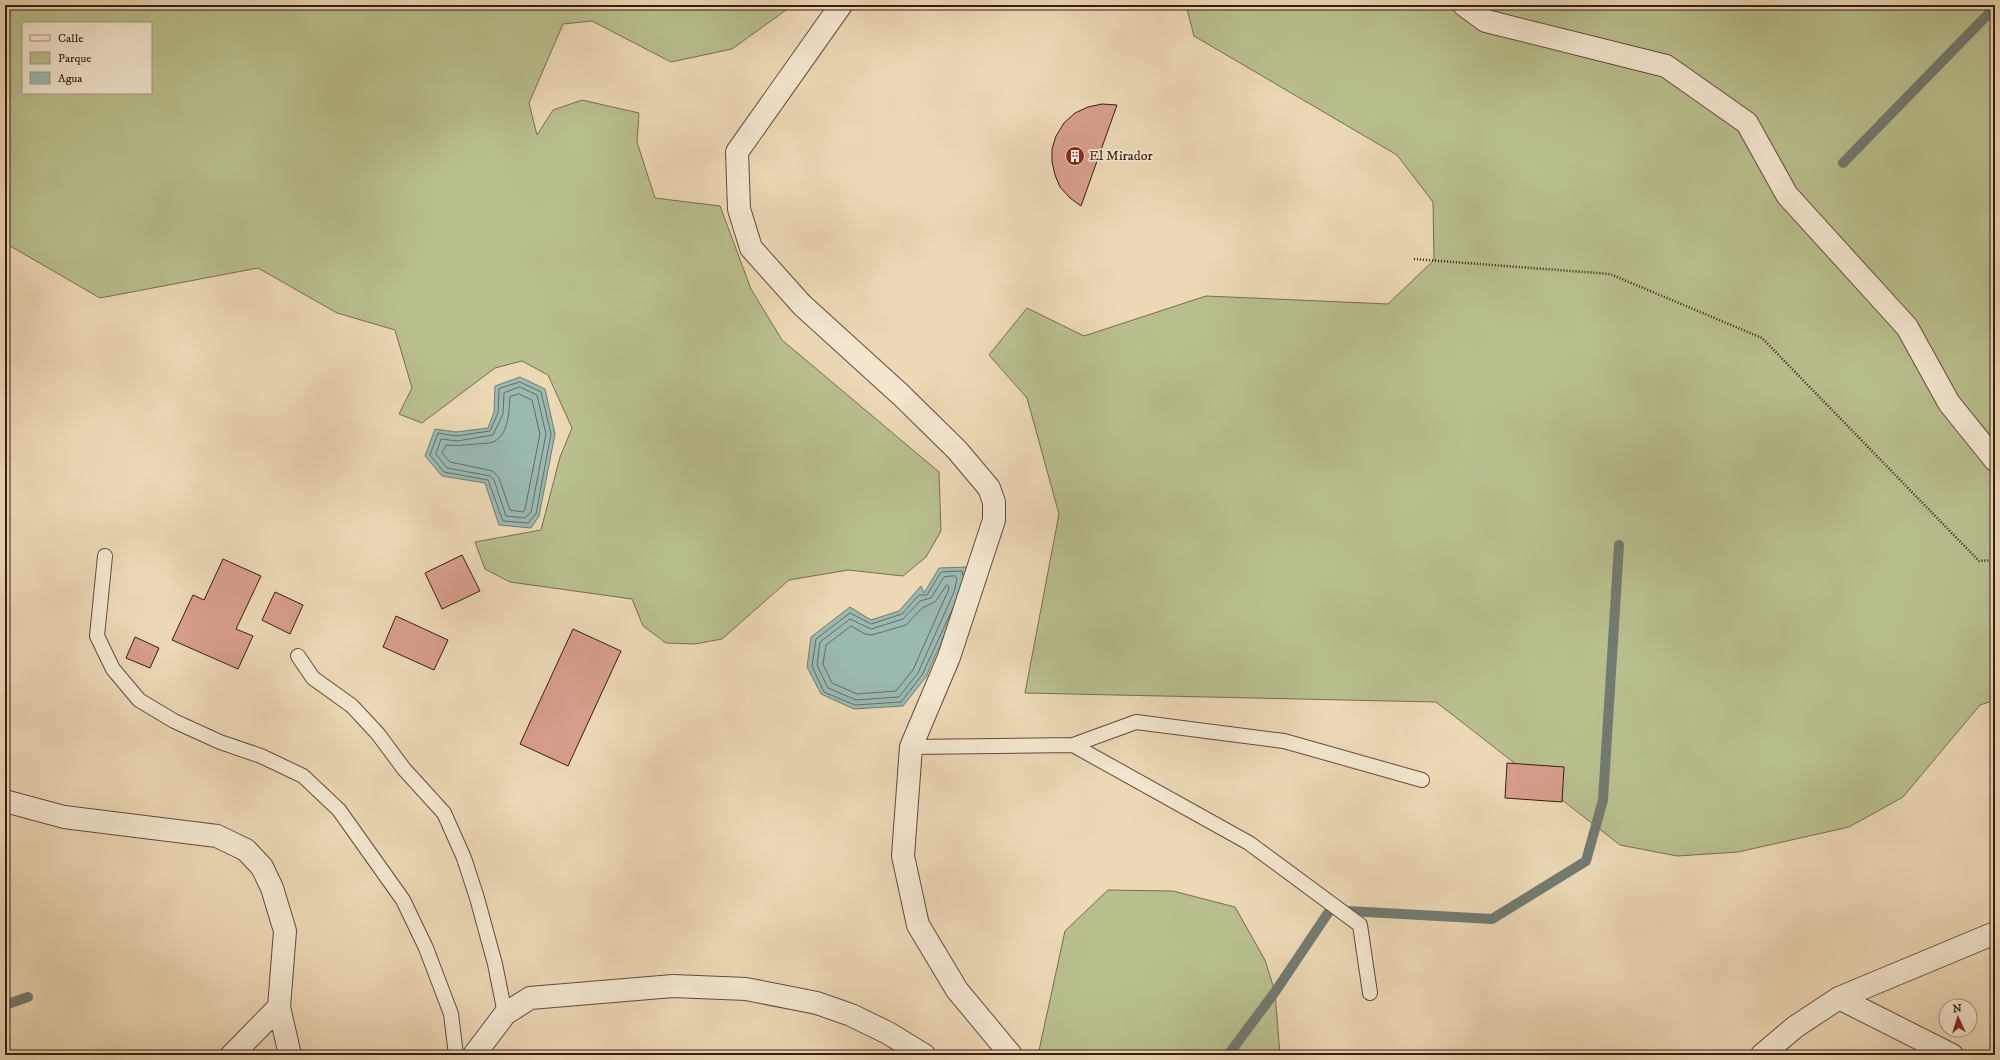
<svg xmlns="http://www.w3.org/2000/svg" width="2000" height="1060" viewBox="0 0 2000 1060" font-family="'IM FELL DW Pica',serif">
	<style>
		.green { fill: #b8bf8d; stroke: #786e4f; fill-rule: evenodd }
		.water { fill: #99b9b1; stroke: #727b71 }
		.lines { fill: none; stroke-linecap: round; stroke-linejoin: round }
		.shore { stroke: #686c61; stroke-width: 1 }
		.stream { stroke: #727b71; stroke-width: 10 }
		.building { fill: #d79e8b; stroke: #371e11 }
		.lane-casing { stroke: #644c3a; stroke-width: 16 }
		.street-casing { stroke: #644c3a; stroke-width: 24 }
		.path { stroke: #371e11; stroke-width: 2.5; stroke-dasharray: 1 2; stroke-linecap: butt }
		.lane { stroke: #f3e6cf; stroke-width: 14 }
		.street { stroke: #f3e6cf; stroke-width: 22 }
		.labels { text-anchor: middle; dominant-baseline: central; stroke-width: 3.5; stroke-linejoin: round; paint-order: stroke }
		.poi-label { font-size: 14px; fill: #371e11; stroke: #f3e6cf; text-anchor: start }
	</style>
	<rect width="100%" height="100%" fill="#ecd8b5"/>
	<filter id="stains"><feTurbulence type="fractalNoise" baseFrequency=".005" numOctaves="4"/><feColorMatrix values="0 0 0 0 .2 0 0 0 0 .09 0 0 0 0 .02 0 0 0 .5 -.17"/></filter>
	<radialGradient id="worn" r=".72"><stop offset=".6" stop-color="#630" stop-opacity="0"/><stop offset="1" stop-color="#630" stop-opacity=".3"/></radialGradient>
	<!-- green -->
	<path class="green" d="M5,5h788l-61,44 -61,13 -79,-41 -29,3 -34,79 8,32 16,-25 29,-10 57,13 -2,29 18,56 65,8 31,83 31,51 157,132 2,59 -15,26 -23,19 -55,-6 -59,10 -67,59 -27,5 -29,-1 -23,-17 -11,-27 -122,-17 -25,-13 -10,-27 66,-12 19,-73 12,-29 -24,-53 -26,-14 -27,7 -73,55 -23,-9 13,-26 -17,-58 -58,-17 -79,-45 -158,30 -95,-55zM23,23h128v70h-128z
		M1186,5h809v695l-15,5 -77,92 -54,30 -111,25 -61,4 -57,-11 -184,-143 -411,-9 34,-179 -32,-116 -38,-43 38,-47 57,28 122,-40 182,8 46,-44 -1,-58 -36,-47 -203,-119z
		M1108,890l65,1 62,16 30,53 10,32 5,63h-242l27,-124z"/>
	<!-- water -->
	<path class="water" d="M520,377l25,12 10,45 -16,82 -8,12 -32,-3 -14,-42 -43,-7 -17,-20 10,-27 21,3 32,-4 6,-16 1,-26z
		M969,567l-7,28 -36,82 -23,29 -49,3 -33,-15 -14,-27 4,-30 39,-30 21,13 28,-9 22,-25 3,7 15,-25z"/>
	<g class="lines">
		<!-- shore -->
		<path class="shore" d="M520,382l21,10 10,42 -15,80 -8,9 -25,-2 -15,-41 -44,-8 -14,-17 8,-22 18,3 34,-5 8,-18 1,-24z
			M520,387l17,8 9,39 -15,78 -6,6 -19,-2 -12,-36 -4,-4 -43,-8 -11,-14 5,-15 16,2 36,-6 10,-21 1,-21z
			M519,394l13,6 8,34 -15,75 -2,3 -13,-2 -11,-32 -6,-7 -43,-9 -8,-9 4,-8c10,1 20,0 31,-1 6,-1 13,0 18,-3 14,-8 14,-30 15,-44z
			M955,576l2,3 -3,13 -36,81 -19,24 -43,3 -28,-12 -11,-23 3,-23 30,-23 21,10 32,-10 17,-18 11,-3 13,-21z
			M947,585l2,2 -1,4 -35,79 -17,21 -39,3 -25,-11 -9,-19 3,-19 25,-19 14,8 7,1 34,-10 16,-17 13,-6z
			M953,608l-31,67 -21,27 -46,3 -31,-13 -12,-26 4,-27 34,-26 21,11 31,-10 17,-19h8l14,-23 21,-1 1,5"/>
		<!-- stream -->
		<path class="stream" d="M1843,163l152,-156
			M5,1005l23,-8
			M1228,1055l47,-63 55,-82 162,9 94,-58 17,-61 16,-255"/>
	</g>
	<!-- building -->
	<path class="building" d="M1102,104l15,1 -36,101 -11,-8 -10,-11 -5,-12 -3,-13v-13l4,-13 8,-13 11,-10 13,-6z
		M462,555l18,36 -38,18 -17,-36z
		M223,559l38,17 -25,53 17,7 -15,33 -66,-29 21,-45 11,5z
		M275,592l28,13 -13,29 -28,-14z
		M396,616l52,24 -14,30 -51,-23z
		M573,629l48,22 -53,115 -48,-22z
		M135,637l24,11 -9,20 -24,-10z
		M1507,763l57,4 -2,35 -57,-4z"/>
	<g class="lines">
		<!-- lane casing -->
		<g class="lane-casing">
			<path id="lane" d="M105,556l-8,80 16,33 26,31 35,21 46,21 41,14 42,20 36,34 64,90 23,48 25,66 5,41
				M298,656l15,22 39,28 26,28 26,35 40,44 20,45 13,40 18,66 10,50
				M1073,745l176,98 111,82 10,68
				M911,747l162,-2 63,-23 148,19 138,39"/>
		</g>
		<!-- street casing -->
		<g class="street-casing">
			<path id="street" d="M841,5l-104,147 2,57 12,39 51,57 99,90 56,55 32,38 5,14v18l-45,137 -38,90 -8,109 15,69 39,65 54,65
				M1464,5l22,16 180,45 81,57 40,72 120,132 42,76 46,57
				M5,801l59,16 153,19 29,14 16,17 10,21 13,43 -6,76 11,48
				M1839,998l113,57
				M232,1055l47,-48
				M474,1055l31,-41 25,-16 143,-12 73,3 71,14 34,12 37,18 36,22
				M1762,1055l33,-28 44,-29 156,-65"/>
		</g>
		<!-- path -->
		<path class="path" d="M1414,259l196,15 152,64 217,223 16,-1"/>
		<!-- lane -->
		<use href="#lane" class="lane"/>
		<!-- street -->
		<use href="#street" class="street"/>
	</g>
	<!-- icons -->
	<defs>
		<g id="building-disc" transform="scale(1)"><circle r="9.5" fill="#8f2418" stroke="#f3e6cf"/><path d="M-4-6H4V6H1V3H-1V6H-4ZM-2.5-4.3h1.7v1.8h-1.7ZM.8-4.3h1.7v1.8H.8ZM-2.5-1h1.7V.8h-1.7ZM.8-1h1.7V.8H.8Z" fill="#fff"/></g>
	</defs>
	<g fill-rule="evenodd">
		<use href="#building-disc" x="1075" y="156"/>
	</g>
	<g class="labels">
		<!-- poi labels -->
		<g class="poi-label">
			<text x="1089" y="156">El Mirador</text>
		</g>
	</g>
	<!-- margin -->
	<rect width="2000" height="1060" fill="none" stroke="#ecd8b5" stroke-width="20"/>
	<rect x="6" y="6" width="1988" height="1048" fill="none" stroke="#371e11" stroke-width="2"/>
	<rect x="10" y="10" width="1980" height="1040" fill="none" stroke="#371e11"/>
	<!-- legend -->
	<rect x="22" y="22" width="130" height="72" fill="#f3e6cf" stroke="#a89683"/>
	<rect x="30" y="35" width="20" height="6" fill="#f3e6cf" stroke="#a89683"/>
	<text x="58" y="42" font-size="12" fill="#371e11">Calle</text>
	<rect x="30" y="52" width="20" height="12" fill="#b8bf8d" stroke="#a89683"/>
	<text x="58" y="62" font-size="12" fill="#371e11">Parque</text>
	<rect x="30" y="72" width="20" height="12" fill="#99b9b1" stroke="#a89683"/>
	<text x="58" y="82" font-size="12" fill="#371e11">Agua</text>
	<!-- north arrow -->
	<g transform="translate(1958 1018) rotate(356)"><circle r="19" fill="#f3e6cf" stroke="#a89683"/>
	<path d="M0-3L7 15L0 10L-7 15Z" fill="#8f2418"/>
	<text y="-6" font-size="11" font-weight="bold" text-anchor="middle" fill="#371e11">N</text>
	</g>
	<rect width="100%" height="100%" filter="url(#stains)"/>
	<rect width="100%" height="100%" fill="url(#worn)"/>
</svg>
